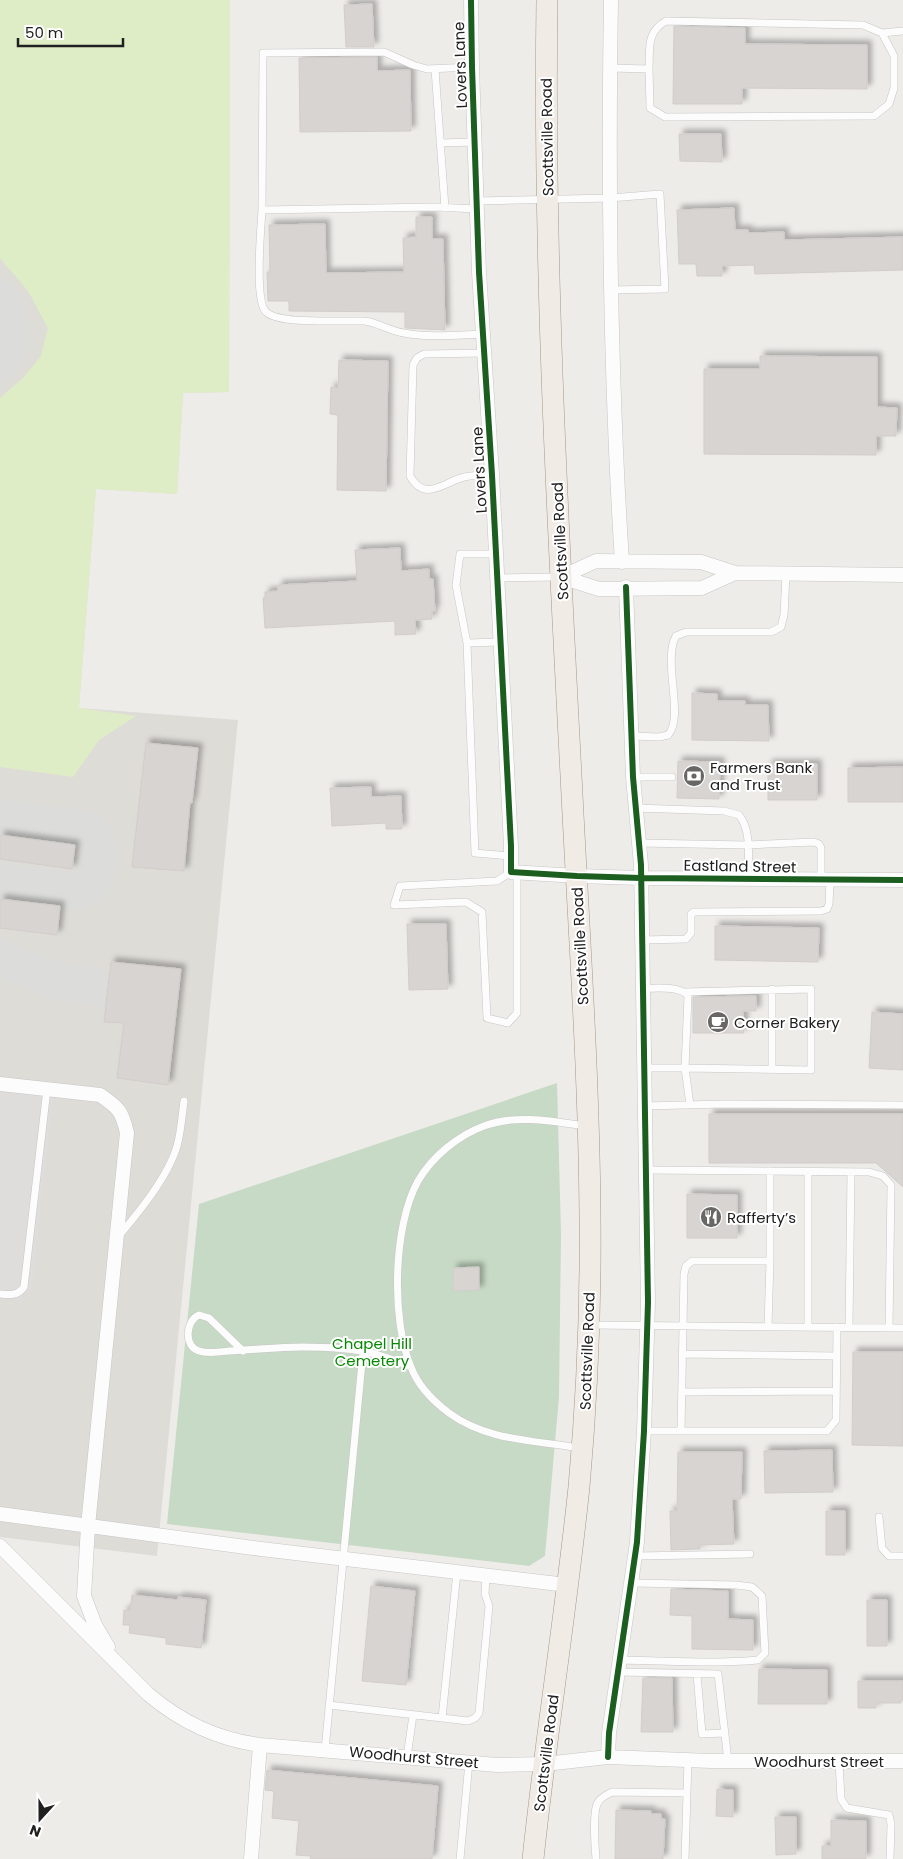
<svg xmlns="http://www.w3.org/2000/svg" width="903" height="1859" viewBox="0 0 903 1859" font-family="Poppins,sans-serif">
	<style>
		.airport { fill: #dedcd7 }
		.grass { fill: #dfedc6 }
		.cemetery { fill: #c6dac5 }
		.parking { fill: #dedddc }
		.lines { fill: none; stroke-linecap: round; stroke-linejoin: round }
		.taxiway { stroke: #dcdcda; stroke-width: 38 }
		.building { fill: #d7d4d2; stroke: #d2cdca; filter: url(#shadow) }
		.service-casing { stroke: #c7c6c5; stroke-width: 8 }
		.minor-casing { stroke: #c7c6c5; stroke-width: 15 }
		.primary-casing { stroke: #a59785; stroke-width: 22 }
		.service { stroke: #fcfcfc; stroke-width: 7 }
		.minor { stroke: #fcfcfc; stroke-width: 14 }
		.primary { stroke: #f1ebe6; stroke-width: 21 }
		.cycleway-casing { stroke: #fff; stroke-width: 9 }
		.cycleway { stroke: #1b5e20; stroke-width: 6 }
		.labels { text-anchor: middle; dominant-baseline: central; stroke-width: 4; stroke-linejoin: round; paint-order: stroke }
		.street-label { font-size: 15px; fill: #202020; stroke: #fff }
		.poi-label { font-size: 15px; fill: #202020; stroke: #fff; text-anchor: start }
		.park-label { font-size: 15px; fill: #068804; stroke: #fff }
	</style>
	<defs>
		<filter id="shadow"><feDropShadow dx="4.5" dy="-4.5" stdDeviation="2.5" flood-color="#0004"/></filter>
	</defs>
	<rect width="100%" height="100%" fill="#eeece9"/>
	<!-- airport -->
	<path class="airport" d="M0,0h230l-1,392 -46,1 -6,101 -81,-5 -17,219 159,12 -81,836 -157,-19z"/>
	<!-- grass -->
	<path class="grass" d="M0,0h230l-1,392 -46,1 -6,101 -81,-5 -17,219 57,8 -37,24 -26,37 -73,-10v-369l24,-21 17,-21 7,-28 -20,-37 -28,-33z"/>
	<!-- cemetery -->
	<path class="cemetery" d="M557,1083l4,151 -2,163 -14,159 -16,10 -362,-42 32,-320z"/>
	<!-- parking -->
	<path class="parking" d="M0,1079l53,18 -21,193 -13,10 -19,-2z"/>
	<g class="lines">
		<!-- taxiway -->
		<path class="taxiway" d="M0,299l7,8 4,36 -11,19
			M0,818l87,12 6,4 6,17 -4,27 -4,7 -14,6 -77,-10
			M0,958l54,22 54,9"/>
	</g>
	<!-- building -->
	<path class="building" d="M372,4l2,43h-28l-2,-42z
		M674,26l71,2v16l122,1v44l-125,-1v16h-69z
		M377,57v14l33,-1 1,61 -111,1 -1,-74z
		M679,134h42l1,28 -42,-1z
		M734,208l1,22h13v3l36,-1v8l119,-3v33l-148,4 -1,-9 -32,1v10h-25l-1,-12h-17l-2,-54z
		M416,217h16v22h11l2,91 -40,-2v-16l-116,-1v-10h-21l-1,-29h3l-1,-47 56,-1 1,49 78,-1 -1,-34 13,-1z
		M760,356l117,1v50l20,1 -1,28h-20v19l-172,-1v-85h56z
		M339,360l49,1 -2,130 -49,-1 1,-75 -8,-1 1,-27 7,1z
		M400,548l1,23 28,-2v10h4l2,32h-3v8l-17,1 1,14 -21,1v-14l-130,7 -2,-30h2v-6l13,-1v-6l79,-4 -2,-31z
		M692,693l25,1v7h28v4h23l1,36 -77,-1z
		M146,743l52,5 -6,55 -2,-1 -6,69 -52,-4z
		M678,761l42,1 -1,37 -42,-1z
		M768,764h49v36h-49z
		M903,767v35h-55v-34z
		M371,787v10l30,-1 1,33h-16v-6l-54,3 -2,-38z
		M0,835l75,10 -3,24 -72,-10z
		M0,899l60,7 -3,29 -57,-7z
		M407,924h39l2,65 -39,1z
		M715,926l104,2 -1,34 -103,-2z
		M111,962l70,7 -13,116 -51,-7 7,-55 -20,-1z
		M756,996v15h-13l1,22h-51v-36z
		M872,1012l31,2v56l-34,-2z
		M709,1114h194v73l-27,-24h-167z
		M687,1194l50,1v43h-50z
		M479,1267v23l-26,1v-23z
		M853,1352h50v94l-51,-1z
		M832,1450l1,42 -68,1 -1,-42z
		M678,1452h64l-1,47h-9l2,45 -34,1v4l-29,1 -1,-39h7z
		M826,1511h19v44h-19z
		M371,1586l44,5 -9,94 -44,-4z
		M671,1589l57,2v28l25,1v30l-61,-1v-33l-22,-1z
		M132,1595l46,5v-3l28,3 -5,48 -35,-4v-6l-37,-5 1,-8h-7l1,-15 6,1z
		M867,1600h20v46h-20z
		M759,1669l68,1v34h-69z
		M643,1678h29l1,54h-32z
		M858,1681h45v19h-2v3h-25v5h-18z
		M267,1770l171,16 -6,73h-122l1,-3 -15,-1 3,-34 -27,-3 2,-27 -9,-1z
		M717,1789l16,1v27l-17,-1z
		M616,1810l35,1v3h10v5h4l-2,40h-48z
		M775,1817h21v37l-20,1z
		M831,1820l35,1v38h-44v-13h9z"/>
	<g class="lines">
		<!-- service casing -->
		<g class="service-casing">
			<path id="service" d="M882,33l21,-2
				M472,67l-45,2 -14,-4 -29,-13 -121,1 -1,157 173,-3 42,2
				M610,68l39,1 1,39 15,9 209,-1 15,-12 5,-16v-32l-12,-23 -19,-8 -197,-4c-20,11 -16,28 -17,48
				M435,69l10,139
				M440,143l35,-1
				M477,201l133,-3 50,-4 5,95 -54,1
				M262,210c-1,19 -8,90 4,102 14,13 77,8 98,9 13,1 26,10 40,12 26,5 53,2 80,1
				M485,353l-61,1 -7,4 -4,7 -3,111c15,27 34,6 54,1 9,-2 19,-2 28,-2
				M496,554h-36l-4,31 11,58 8,210 36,3
				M497,578l61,-1
				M467,643l33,-1
				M631,736l28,1 9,-2c17,-18 -6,-74 8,-99l10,-4h85l10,-5 3,-12 2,-41
				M633,777h39
				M635,808l89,3 15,4c13,16 9,43 9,64
				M639,843l108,2 67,-3 5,2 2,4v31
				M511,872l-14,9 -97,5 -6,19 72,-3 16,10 5,106 21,5 9,-10v-141
				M642,940l44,-1 5,-6v-19l3,-2 127,-1 6,-2 2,-5 1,-24
				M642,988c13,1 38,-3 46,8l-3,72h-41
				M772,989v81
				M685,992l126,-3v81l-126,-2 5,37
				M644,1106l81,-2 178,1
				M646,1170l223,2 14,4 8,9 -2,143
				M118,1237c21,-25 50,-60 59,-91 4,-14 5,-30 7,-45
				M0,1294c9,1 18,2 24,-7l23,-198
				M591,1325l312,3
				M768,1326l2,-65
				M808,1326v-155
				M849,1327l2,-155
				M243,1351l-34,-33 -10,-3c-13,5 -16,31 0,36 9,3 21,1 30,0 25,-1 49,-4 73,-4 22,0 47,1 69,6 13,3 27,9 40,14
				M682,1354l155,2
				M682,1392l154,-1
				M644,1431h183l9,-11 1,-93
				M681,1431l3,-157 2,-8 6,-5h78v-90
				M579,1448c-45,-8 -92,-7 -130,-35 -16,-12 -31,-27 -38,-46 -20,-47 -18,-141 7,-186 14,-24 39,-45 66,-55 32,-12 68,-5 101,0
				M879,1517l3,31 7,8h14
				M636,1556l114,-2
				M620,1660c46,1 92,4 138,0l7,-7 -3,-57 -10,-9 -16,-2 -104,-2
				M618,1672l100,2 10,87
				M697,1674l5,60 23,-1
				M329,1705l139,16 7,-3 4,-5 10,-107 -4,-12 1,-18
				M442,1718l15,-146
				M325,1750l38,-398
				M407,1757l6,-42
				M839,1761l2,38 6,9 42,7 2,9 -1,35
				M460,1859l9,-97
				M596,1859c-1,-12 -3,-45 1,-55 3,-7 10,-9 15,-12l75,1
				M685,1859l3,-99"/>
		</g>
		<!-- minor casing -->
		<g class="minor-casing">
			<path id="minor" d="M471,0l1,67 7,205 13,203 19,371v26l66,4 64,2 262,2
				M611,0c-3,187 -1,375 11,562
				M561,577l35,-16 105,1 34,11 168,2
				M561,577l38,12 103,-1 33,-15
				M0,1084l100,11c19,13 22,16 27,38l-39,393 -4,70 11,29 13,22
				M0,1514l261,35 306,36
				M0,1546l148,148c33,28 68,45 112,51l237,20 48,-1 63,-7 103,4h192
				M608,1757l1,-24 28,-191 7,-111 4,-129 -7,-437 -8,-88 -7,-190
				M251,1859l9,-114"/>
		</g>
		<!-- primary casing -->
		<g class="primary-casing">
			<path id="primary" d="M533,1859c13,-124 33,-247 46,-372 8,-90 12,-180 11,-271 -1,-134 -10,-268 -17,-402 -14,-271 -30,-542 -26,-814"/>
		</g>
		<!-- service -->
		<use href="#service" class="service"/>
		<!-- minor -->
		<use href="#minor" class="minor"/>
		<!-- primary -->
		<use href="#primary" class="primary"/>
		<!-- cycleway casing -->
		<g class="cycleway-casing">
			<path id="cycleway" d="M471,0l1,67 7,205 13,203 19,371v26l66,4 64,2 262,2
				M608,1757l1,-24 28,-191 7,-111 4,-129 -7,-437 -8,-88 -7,-190"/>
		</g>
		<!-- cycleway -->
		<use href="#cycleway" class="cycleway"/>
	</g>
	<!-- icons -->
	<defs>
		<g id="bank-disc" transform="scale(1.125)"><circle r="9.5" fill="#686766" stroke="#fff"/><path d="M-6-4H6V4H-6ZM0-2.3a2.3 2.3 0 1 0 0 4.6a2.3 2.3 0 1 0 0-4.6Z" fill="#fff"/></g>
		<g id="cafe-disc" transform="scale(1.125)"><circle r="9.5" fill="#686766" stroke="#fff"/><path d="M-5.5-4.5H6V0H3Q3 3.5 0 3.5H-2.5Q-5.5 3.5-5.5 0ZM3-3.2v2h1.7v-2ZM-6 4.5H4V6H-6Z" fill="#fff"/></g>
		<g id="restaurant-disc" transform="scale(1.125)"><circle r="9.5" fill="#686766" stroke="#fff"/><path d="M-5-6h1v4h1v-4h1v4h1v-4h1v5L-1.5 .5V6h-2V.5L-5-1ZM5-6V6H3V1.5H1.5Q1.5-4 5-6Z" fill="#fff"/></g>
	</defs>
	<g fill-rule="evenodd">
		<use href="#bank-disc" x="694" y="776"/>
		<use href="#cafe-disc" x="718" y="1022"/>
		<use href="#restaurant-disc" x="711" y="1217"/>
	</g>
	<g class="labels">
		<!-- street labels -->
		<g class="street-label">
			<text transform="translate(460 65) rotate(-92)">Lovers Lane</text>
			<text transform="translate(547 137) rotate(-91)">Scottsville Road</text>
			<text transform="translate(479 470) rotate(-93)">Lovers Lane</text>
			<text transform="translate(560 541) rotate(-93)">Scottsville Road</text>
			<text transform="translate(740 866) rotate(1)">Eastland Street</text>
			<text transform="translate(580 946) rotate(-93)">Scottsville Road</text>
			<text transform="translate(587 1351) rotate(-88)">Scottsville Road</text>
			<text transform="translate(546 1753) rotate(-83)">Scottsville Road</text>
			<text transform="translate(414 1757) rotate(5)">Woodhurst Street</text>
			<text x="819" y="1761">Woodhurst Street</text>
		</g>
		<!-- poi labels -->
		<g class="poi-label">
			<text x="710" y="767">Farmers Bank<tspan x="710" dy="17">and Trust</tspan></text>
			<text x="734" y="1022">Corner Bakery</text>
			<text x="727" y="1217">Rafferty’s</text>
		</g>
		<!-- park labels -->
		<g class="park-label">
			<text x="372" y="1343">Chapel Hill<tspan x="372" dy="17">Cemetery</tspan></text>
		</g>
	</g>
	<!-- north arrow -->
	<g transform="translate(40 1819) rotate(201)" stroke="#ffffff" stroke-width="4" paint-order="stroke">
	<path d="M0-4L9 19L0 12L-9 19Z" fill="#202020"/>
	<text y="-8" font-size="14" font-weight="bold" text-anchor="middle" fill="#202020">N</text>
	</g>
	<!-- scale -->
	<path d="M18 38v8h105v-8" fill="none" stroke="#202020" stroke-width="2.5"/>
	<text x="25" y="38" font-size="15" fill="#202020" stroke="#ffffff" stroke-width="4" paint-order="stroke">50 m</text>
</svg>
